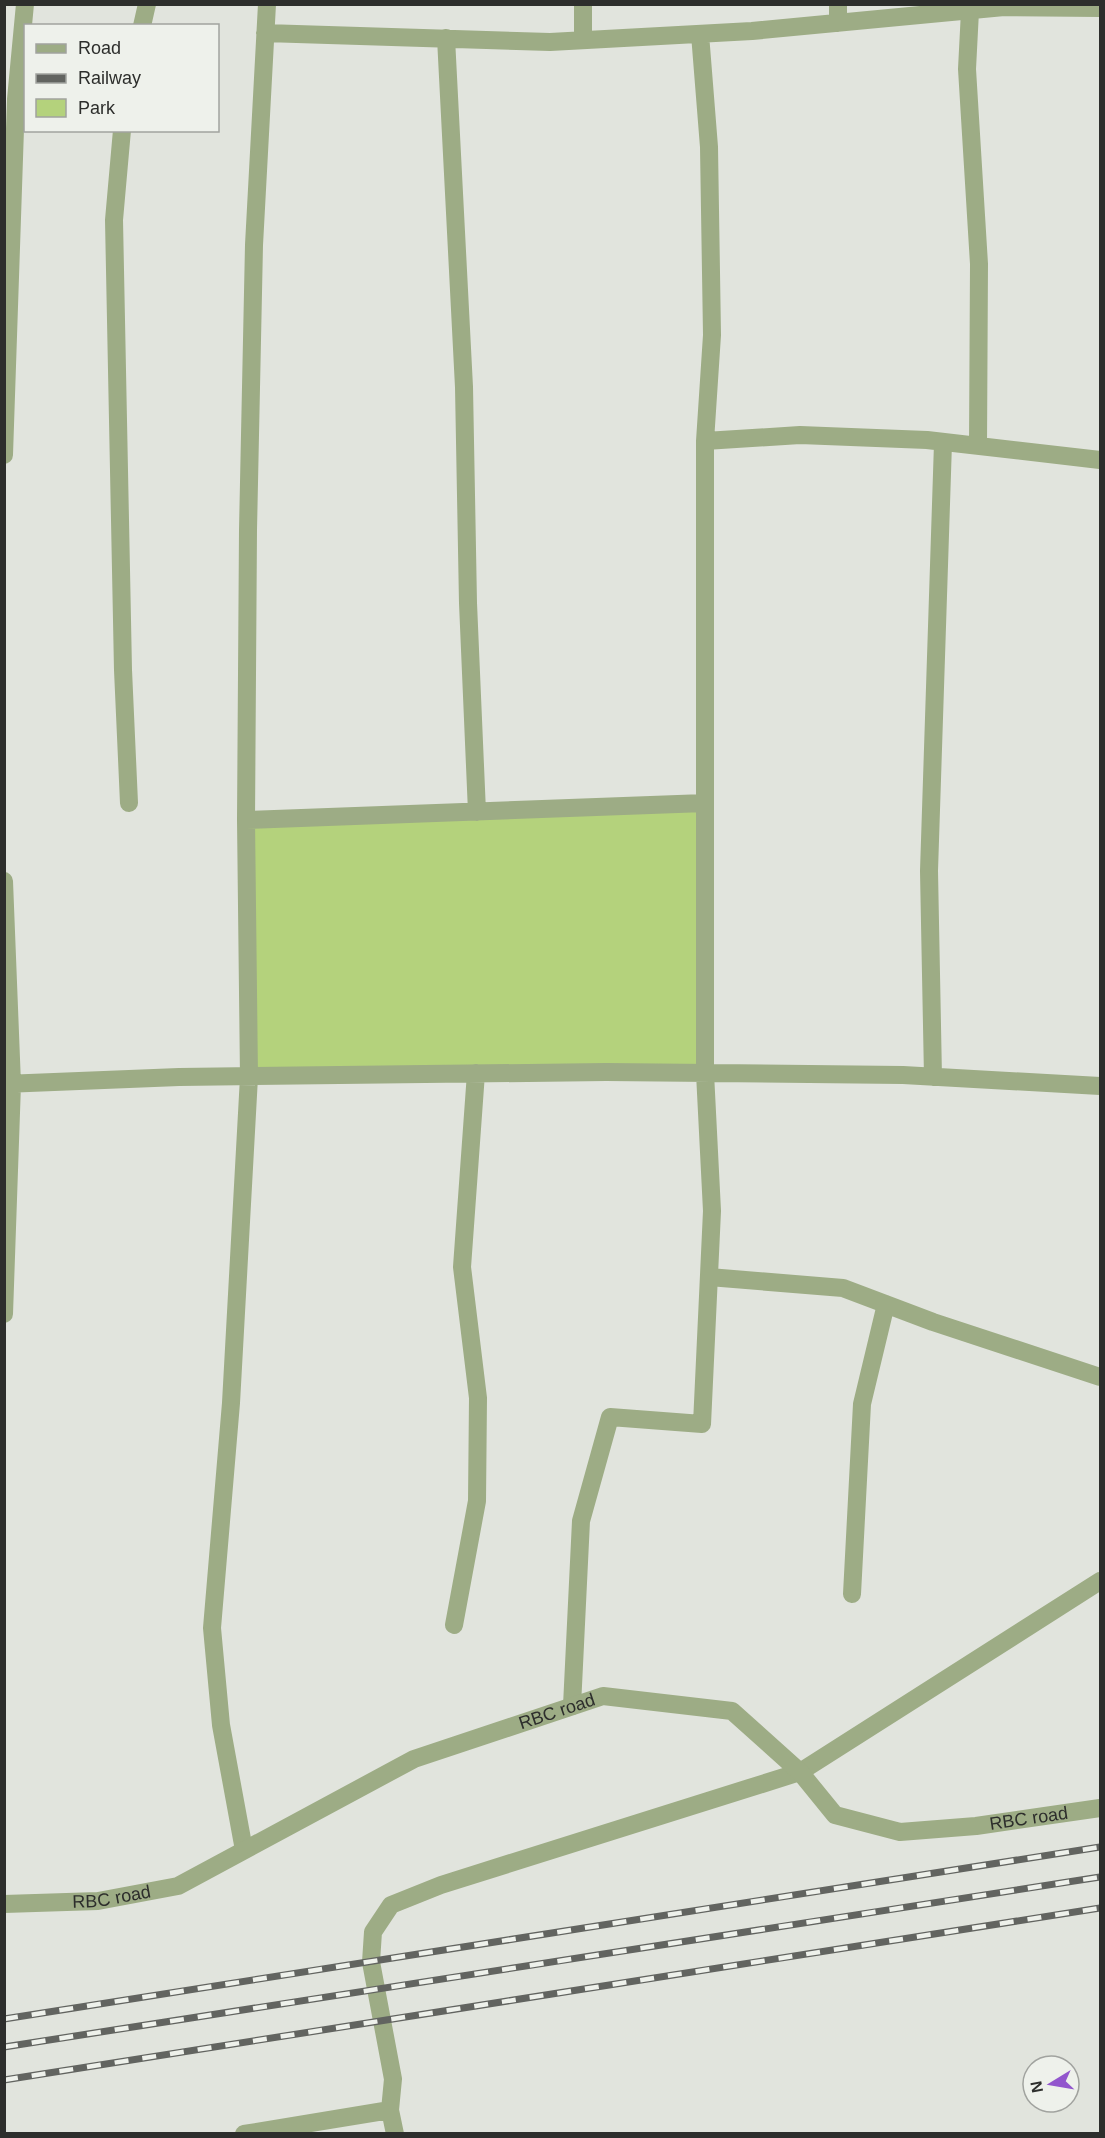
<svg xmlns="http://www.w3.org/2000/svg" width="1105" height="2138" viewBox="0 0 1105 2138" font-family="Arial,sans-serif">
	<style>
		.green { fill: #b4d27c }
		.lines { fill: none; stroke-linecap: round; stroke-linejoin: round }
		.minor { stroke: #9dac85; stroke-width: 18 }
		.tertiary { stroke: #9dac85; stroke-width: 18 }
		.rail-casing { stroke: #626460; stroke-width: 7 }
		.rail { stroke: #eef1eb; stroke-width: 4.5; stroke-dasharray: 14; stroke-linecap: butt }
		.labels { text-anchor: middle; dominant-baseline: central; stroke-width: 4.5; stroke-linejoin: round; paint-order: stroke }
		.street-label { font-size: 18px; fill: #2d2e2c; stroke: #eef1eb }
	</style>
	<rect width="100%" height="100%" fill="#e1e4dd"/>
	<!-- green -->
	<path class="green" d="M705,803v270l-456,4 -3,-257z"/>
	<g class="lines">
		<!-- minor -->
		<path class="minor" d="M838,4v19
			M970,11l-3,58 12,195 -1,181
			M142,26l5,-22
			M265,33l285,9 202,-11 252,-24 96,1
			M446,38l18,349 4,216 9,209
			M583,40v-36
			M122,130l-8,90 9,450 6,133
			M705,441l95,-6 127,5 173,20
			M4,455l12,-356 9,-95
			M246,820l459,-17
			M4,881l8,203 -8,230
			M933,1077l-4,-206 14,-428
			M4,1084l175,-7 427,-5 297,3 197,11
			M709,1277l134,11 90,34 167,55
			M852,1594l10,-190 24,-100
			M454,1625l23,-124 1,-103 -16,-131 14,-194
			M572,1706l9,-185 29,-104 92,7 10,-213 -7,-138v-632l7,-106 -3,-188 -9,-113
			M244,1850l-23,-125 -9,-97 19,-225 18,-326 -3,-257 2,-290 6,-285 13,-241
			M244,2134l146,-24
			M395,2134l-5,-24 3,-31 -22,-117 2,-30 18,-27 50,-20 359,-113 300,-191"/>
		<!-- tertiary -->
		<path class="tertiary" id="s1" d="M4,1904l94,-3 80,-15 236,-127 189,-63 129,15 68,61 35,43 65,17 76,-6 124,-18"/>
		<!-- rail casing -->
		<g class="rail-casing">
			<path id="rail" d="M4,2019l1096,-172
				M4,2047l1096,-170
				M4,2080l1096,-172"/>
		</g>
		<!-- rail -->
		<use href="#rail" class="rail"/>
	</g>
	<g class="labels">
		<!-- street labels -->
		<g class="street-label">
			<text stroke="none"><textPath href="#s1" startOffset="594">RBC road</textPath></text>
			<text stroke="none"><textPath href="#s1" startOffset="1116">RBC road</textPath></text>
			<text stroke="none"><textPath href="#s1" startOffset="108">RBC road</textPath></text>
		</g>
	</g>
	<!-- border -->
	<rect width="1105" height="2138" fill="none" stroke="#2d2e2c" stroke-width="12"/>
	<!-- legend -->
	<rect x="24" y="24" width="195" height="108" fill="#eef1eb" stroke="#a1a39f" stroke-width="1.5"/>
	<rect x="36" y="44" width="30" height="9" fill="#9dac85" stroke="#a1a39f" stroke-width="1.5"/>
	<text x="78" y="54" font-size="18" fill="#2d2e2c">Road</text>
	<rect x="36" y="74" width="30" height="9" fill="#626460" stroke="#a1a39f" stroke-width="1.5"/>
	<text x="78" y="84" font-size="18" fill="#2d2e2c">Railway</text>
	<rect x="36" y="99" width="30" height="18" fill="#b4d27c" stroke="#a1a39f" stroke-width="1.5"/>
	<text x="78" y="114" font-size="18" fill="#2d2e2c">Park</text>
	<!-- north arrow -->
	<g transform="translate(1051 2084) rotate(259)"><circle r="28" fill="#eef1eb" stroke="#a1a39f" stroke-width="1.5"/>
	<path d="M0-4.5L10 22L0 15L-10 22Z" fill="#9256cd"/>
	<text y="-9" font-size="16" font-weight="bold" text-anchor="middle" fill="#2d2e2c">N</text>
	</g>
</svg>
